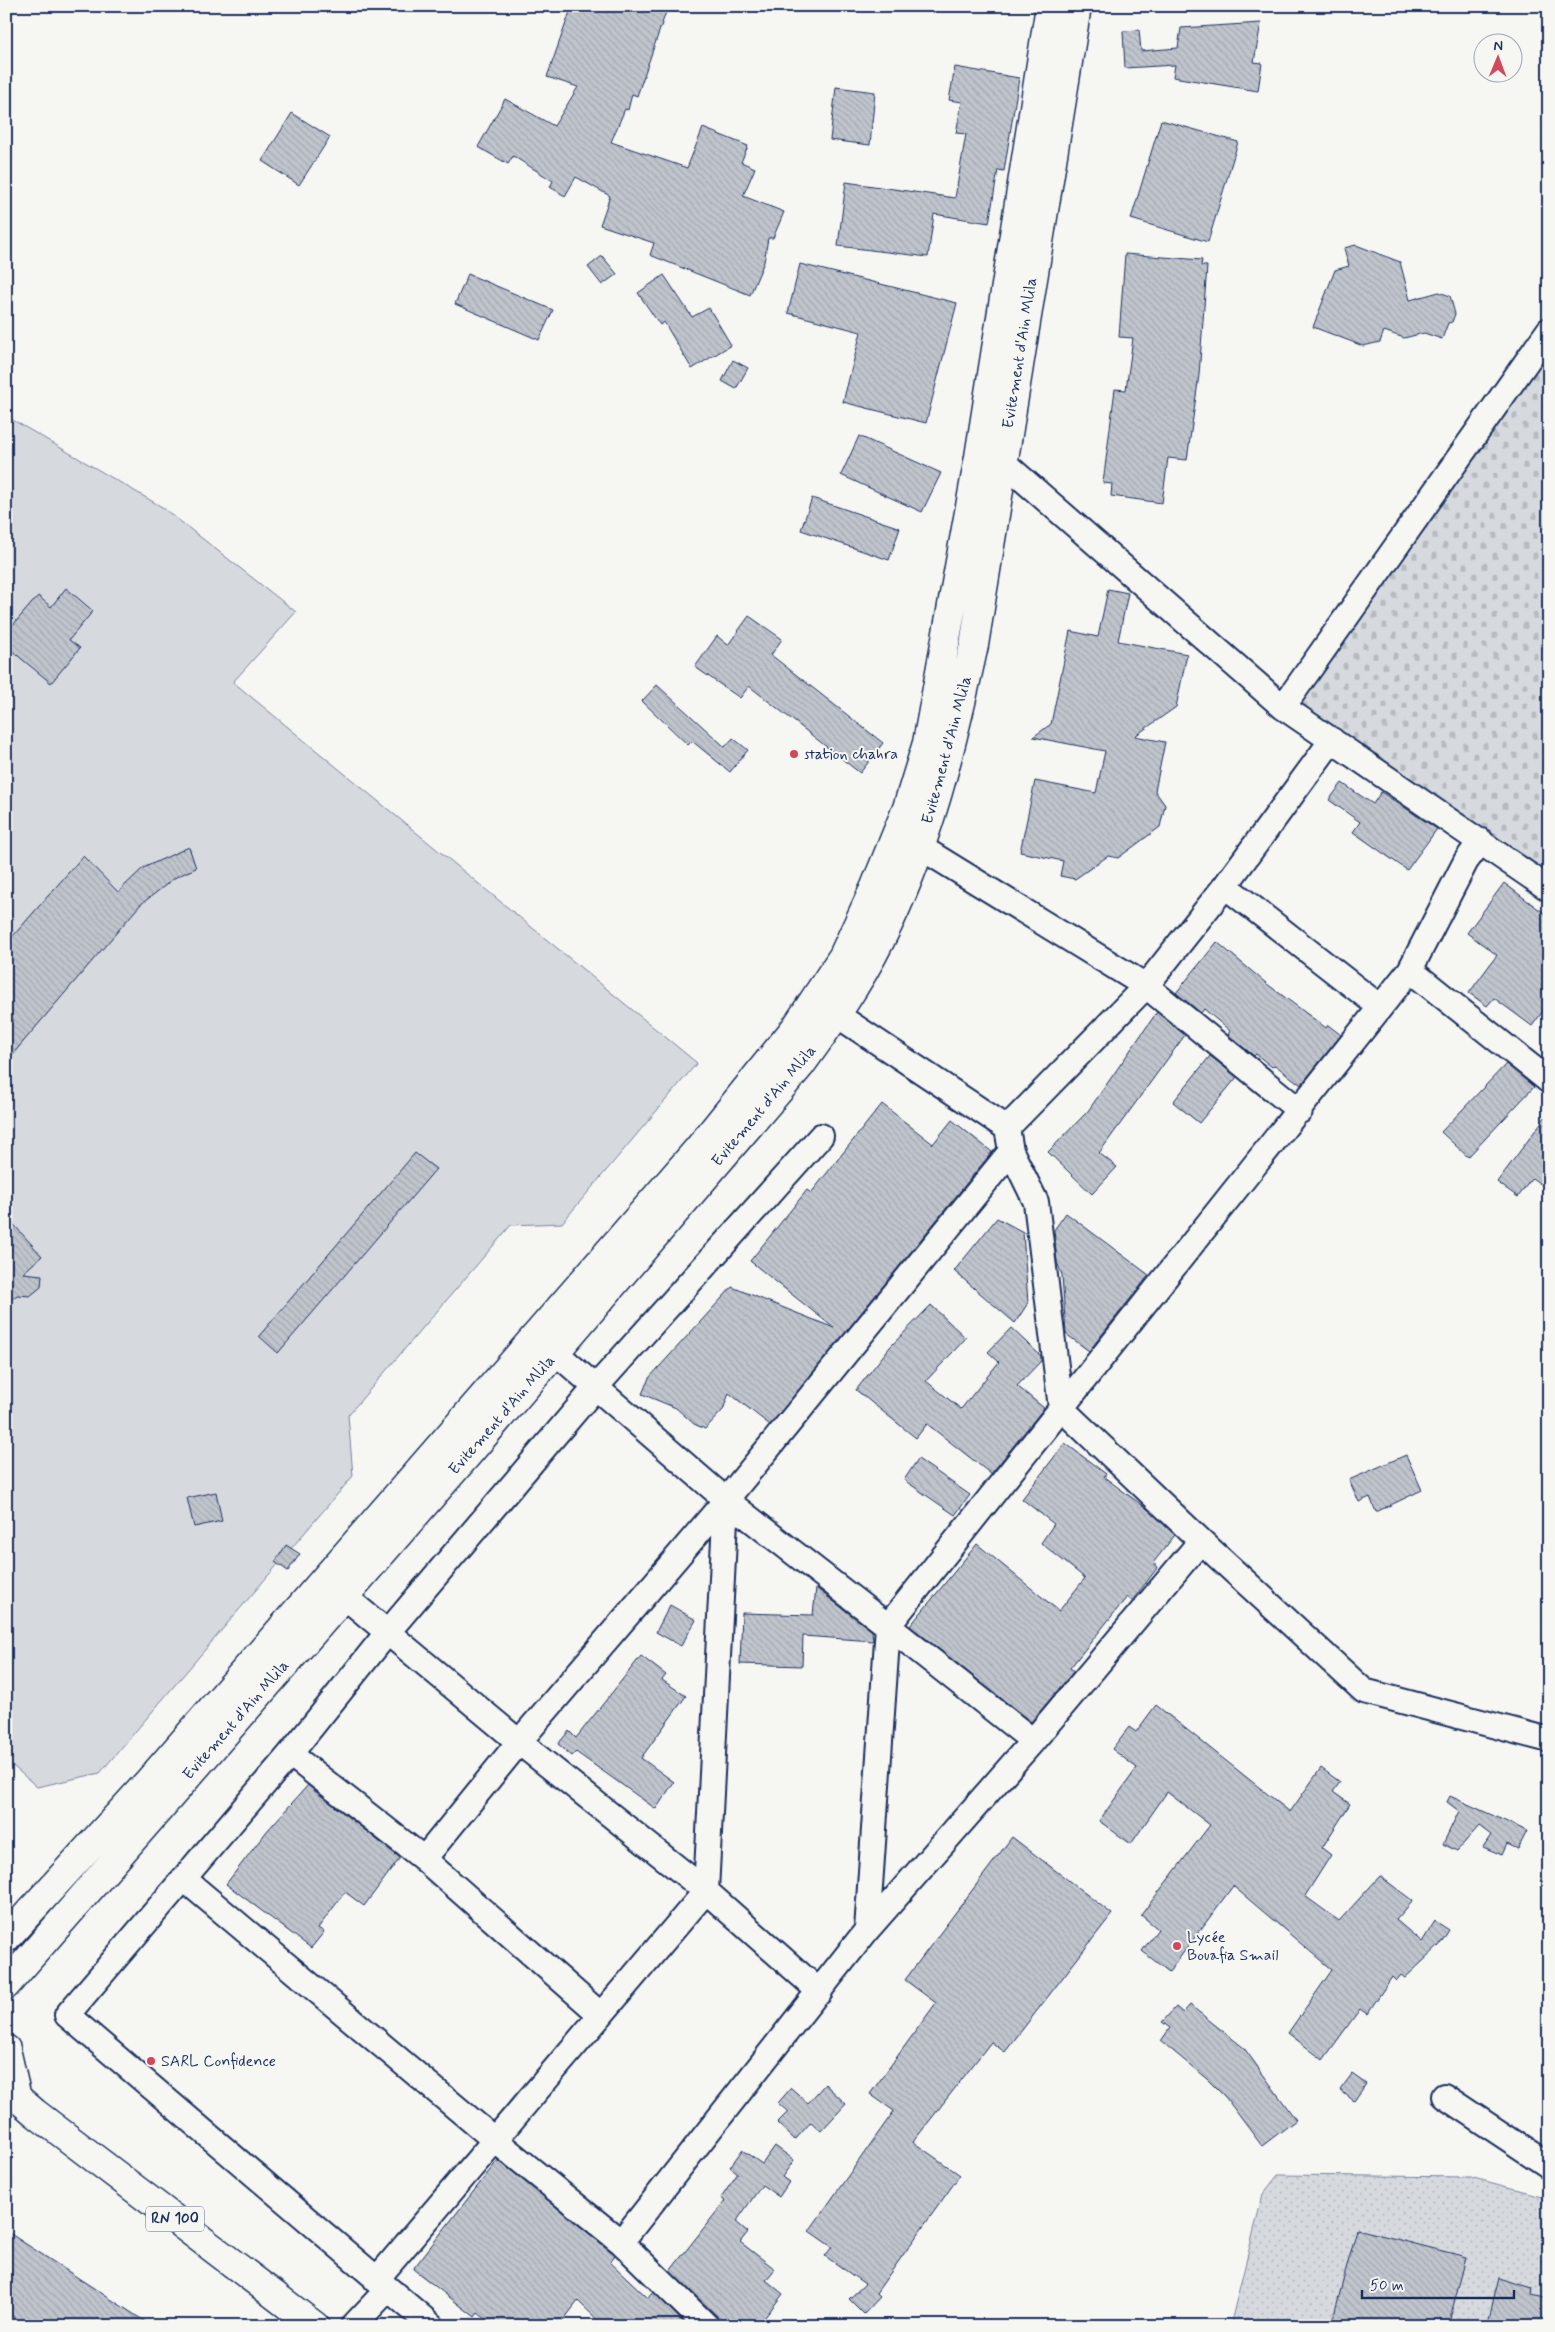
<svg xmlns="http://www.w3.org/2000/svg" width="1555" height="2332" viewBox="0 0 1555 2332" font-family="Mynerve,sans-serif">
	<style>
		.green { fill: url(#green-dots); stroke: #78849e }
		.cemetery { fill: url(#cemetery-stones); stroke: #78849e }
		.pitch { fill: #d6d9dd; stroke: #78849e }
		.building { fill: url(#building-back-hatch); stroke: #1b2f5e }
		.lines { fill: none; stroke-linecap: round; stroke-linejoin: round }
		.minor-casing { stroke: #1b2f5e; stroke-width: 28 }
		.major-casing { stroke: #1b2f5e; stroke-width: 31 }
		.highway-casing { stroke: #1b2f5e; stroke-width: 31 }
		.minor { stroke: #f6f6f2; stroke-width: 24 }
		.major { stroke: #f6f6f2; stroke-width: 28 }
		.highway { stroke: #f6f6f2; stroke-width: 28 }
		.poi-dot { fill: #d1495b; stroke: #f6f6f2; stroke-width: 2 }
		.labels { text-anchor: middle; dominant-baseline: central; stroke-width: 4; stroke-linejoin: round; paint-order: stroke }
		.shield { fill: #f6f6f2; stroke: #5d6b8a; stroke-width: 1 }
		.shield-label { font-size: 15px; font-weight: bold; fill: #1b2f5e }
		.street-label { font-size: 16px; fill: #1b2f5e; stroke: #f6f6f2 }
		.poi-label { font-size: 16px; fill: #1b2f5e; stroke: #f6f6f2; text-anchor: start }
	</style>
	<defs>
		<pattern id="green-dots" width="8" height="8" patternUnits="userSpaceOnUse" patternTransform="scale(1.25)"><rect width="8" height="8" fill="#d6d9dd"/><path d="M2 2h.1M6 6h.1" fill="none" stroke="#b7bbc0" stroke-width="1.8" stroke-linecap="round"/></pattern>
		<pattern id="cemetery-stones" width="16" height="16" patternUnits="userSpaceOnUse" patternTransform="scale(1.25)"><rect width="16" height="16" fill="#d6d9dd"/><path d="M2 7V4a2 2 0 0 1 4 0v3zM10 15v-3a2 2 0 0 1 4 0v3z" fill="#b7bbc0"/></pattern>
		<pattern id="building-back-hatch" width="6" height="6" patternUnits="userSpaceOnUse" patternTransform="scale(1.25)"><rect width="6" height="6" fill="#c0c4cd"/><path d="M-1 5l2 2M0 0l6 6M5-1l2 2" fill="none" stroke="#a4a9b2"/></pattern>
	</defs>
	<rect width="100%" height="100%" fill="#f6f6f2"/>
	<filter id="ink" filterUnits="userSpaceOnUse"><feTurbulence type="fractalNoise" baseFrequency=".02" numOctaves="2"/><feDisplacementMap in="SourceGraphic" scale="10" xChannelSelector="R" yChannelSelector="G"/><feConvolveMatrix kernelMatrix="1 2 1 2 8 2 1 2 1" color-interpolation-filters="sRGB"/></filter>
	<g filter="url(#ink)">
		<!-- green -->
		<path class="green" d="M1278,2175l192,2 79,21v128h-319l33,-132z"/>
		<!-- cemetery -->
		<path class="cemetery" d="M1549,351v526l-252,-174z"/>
		<!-- pitch -->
		<path class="pitch" d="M6,416l156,91 134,105 -63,70 464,381 -135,160 -51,2 -163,190 5,61 -253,297 -63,14 -31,-27z"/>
		<!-- building -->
		<path class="building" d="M572,6h96l-31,90 -5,-2 -4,16 -3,-1 -14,33 76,26 16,-40 45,18 -7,16 14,6 -12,28 41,16 -11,26h-5l-4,24 -14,33 -100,-40 4,-12 -54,-18 10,-29 -34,-19 -11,19 -15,-9 3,-6 -40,-25 -5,8 -30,-17 27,-48 49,27 24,-39 -31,-10z
			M1261,23l-7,39 8,1 -4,28 -85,-14 2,-12 -50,3 -2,-37 16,-1 2,21 37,-3 3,-20z
			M955,67l64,11 -15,93 -6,-1 -9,53 -55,-9 -6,43 -90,-11 8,-64 109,16 11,-64 -10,-1 6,-31 -13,-2z
			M836,87l39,5 -5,53 -40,-5z
			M292,113l38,24 -31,48 -37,-24z
			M1161,120l77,22 -30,100 -77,-23z
			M1356,245l44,17 10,38 29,-8 11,4 5,18 -3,8 -4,1 -6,16 -18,-6 -20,5 -20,-7 -4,11 -17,4 -50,-19 22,-57 14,-4 -5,-18z
			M1125,254l77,6 -1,6h6l-8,109 -12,85 -19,-2 -6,45 -51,-7 1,-12 -9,-1 12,-94 11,1 7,-52 -14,-1z
			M602,256l15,18 -15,11 -14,-18z
			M800,264l157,39 -31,120 -83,-21 18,-70 -73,-19z
			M468,274l85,36 -14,30 -84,-36z
			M664,275l28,42 17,-9 22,37 -39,24 -28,-47 -4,3 -22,-32z
			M733,360l15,8 -12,21 -14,-8z
			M859,436l82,37 -19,39 -81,-37z
			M812,498l88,30 -11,32 -88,-30z
			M66,588l27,23 -24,29 11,8 -29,35 -45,-37v-13l32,-37 13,11z
			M1108,589l20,4 -10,48 69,13 -11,53 -41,29 30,6 -10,49 10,14 -5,22 -42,31 -10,-2 -33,23 -15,-3 3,-15 -43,-9 15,-71 61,12 9,-42 -72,-14 18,-13 19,-93 28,6z
			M749,616l33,23 -11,16 112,88 -23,30 -111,-87 -9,12 -45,-31 22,-31 11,9z
			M657,685l68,62 8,-9 15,12 -18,22 -38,-31 -4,4 -46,-44z
			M1342,783l31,21 8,-12 56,37 -30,41 -54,-38 7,-10 -31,-22z
			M189,847l7,21 -20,9 -36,28 -134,157v-118l77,-88 35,36 25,-24z
			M1504,883l45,34v86l-17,23 -38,-28 -7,8 -18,-13 28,-38 -30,-22z
			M1217,942l50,42 59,44 2,-3 13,10 -40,50 -26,-20 -3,2 -16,-13 -2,2 -26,-21 2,-4 -26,-22 -3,4 -25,-20z
			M1157,1012l28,23 -86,118 18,14 -25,27 -44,-42 40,-41z
			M1210,1056l27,21 -38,46 -26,-21z
			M1506,1064l28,23 -66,70 -27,-25z
			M882,1104l51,40 19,-24 40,32 -222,273 -41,-32 -6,17 -18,19 -11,-5 -18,-16 -34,-14 7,-16 83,-91 102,41 -84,-67 57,-71 4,3z
			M1549,1112v78l-17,-12 -14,19 -21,-15z
			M415,1153l21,16 -158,184 -19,-17z
			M1066,1213l83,62 -60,76 -23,-17 -4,-59 -5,-13 -3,-32z
			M6,1216l36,40 -19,17 19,2 -1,12 -11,9 -13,-1 -11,9z
			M997,1218l26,14 5,71 -13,20 -61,-52z
			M931,1305l35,33 -40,43 35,28 38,-47 -11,-10 23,-24 30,28v5l-24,25 27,22 -53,66 -64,-50 -11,14 -60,-48 34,-43z
			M1065,1443l41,31 -2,3 46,34 25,24 -22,28 5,4 -26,34 -5,-4 -57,71 4,3 -43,51 -121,-96 67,-82 82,67 26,-33 -44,-35 13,-19 -32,-25z
			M1406,1455l16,35 -46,22 -6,-15 -11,5 -10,-22z
			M918,1459l52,36 -15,20 -51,-35z
			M216,1492l6,29 -28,6 -7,-29z
			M286,1545l14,9 -12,17 -13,-9z
			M816,1588l56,43 1,10 -70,-5 -1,30 -62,-2 2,-51 71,2z
			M670,1605l26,15 -15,26 -25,-14z
			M641,1656l25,19 -4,5 24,16 -45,62 33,24 -18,27 -80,-57 -4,4 -14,-12 11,-13 7,7z
			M1156,1705l134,107 31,-44 19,14 -7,10 17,12 -28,44 9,7 -26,41 34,25 41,-45 33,25 -17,19 26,22 13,-21 14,9 -10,16 -34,32 -4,-3 -5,6 -4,-4 -25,37 -7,-5 -37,51 -35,-27 44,-63 -99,-84 -64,86 -27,-21 16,-22 -17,-14 69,-90 -43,-33 -36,52 -32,-23 38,-53 -25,-19 17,-22 7,5z
			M308,1785l92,73 -36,48 -19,-14 -27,36 6,4 -13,16 -85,-64 41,-53z
			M1450,1796l77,35 -9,18 -11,-5 -5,11 -19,-8 8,-12 -12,-9 -22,25 -14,-7 16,-33 -12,-9z
			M1012,1837l100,77 -107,138 -14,-10 -78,100 47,33 -84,118 4,4 -16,17 -15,-15 16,-15 -40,-28 7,-9 -23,-16 85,-120 -24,-17 66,-91 -31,-23z
			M1190,2005l54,43 52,72 -34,26 -36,-48 -18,-18 -47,-39 9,-13 -8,-6 14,-15 7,6z
			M1352,2074l14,10 -12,17 -14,-11z
			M825,2084l21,20 -25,27 -10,-9 -16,18 -18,-17 11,-11 -10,-9 13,-15 17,15z
			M775,2146l19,14 -12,17 7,5 -10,15 -17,-12 -26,37 12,10 -8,10 35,27 -9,11 17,14 -25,32h-38l-3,-10 -47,-45 55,-70 -4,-3 17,-25 -8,-6 12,-17 20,14z
			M498,2160l114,92 3,3 -5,7 38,36 5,-6 34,34h-83l-26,-25 -19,25h-64l-17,-13 -3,4 -62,-48z
			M1357,2229l109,28 -18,69h-117z
			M6,2231l146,95h-124l-22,-14z
			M1498,2278l35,10 -1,7 17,4v27h-63z"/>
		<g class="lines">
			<!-- minor casing -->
			<g class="minor-casing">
				<path id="minor" d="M988,459l15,3 280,245 266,182
					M1283,707l266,-377
					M920,847l226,139 154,125
					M1225,886l155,121
					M1410,970l139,111
					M837,1015l170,113 4,23 25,51 25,206 140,133 163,150 185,49
					M1007,1128l139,-142 79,-100 107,-146
					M555,1352l171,148 285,-349
					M726,1500l162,126 522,-656 56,-109 15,-20
					M726,1500l-20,391 114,101
					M344,1596l175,146 -95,117
					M290,1754l134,105 177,156
					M184,1879l312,262 125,101
					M867,1930l166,-189
					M1444,2096l105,70
					M376,2280l330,-389 -187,-149 207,-242
					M353,2326l35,-37
					M432,2326l-365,-311 223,-261 97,-121 208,-245 226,-252
					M707,2326l-86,-84 246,-312 21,-304 145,115 168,-200"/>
			</g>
			<!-- major casing -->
			<g class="major-casing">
				<path id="major" d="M6,2088l29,25 280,213"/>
			</g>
			<!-- highway casing -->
			<g class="highway-casing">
				<path id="highway" d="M6,1938l143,-157 549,-632 98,-122 47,-71 31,-67 33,-81 20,-65 52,-286 71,-451
					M6,1985l463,-532 331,-387c29,-40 58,-81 80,-125 48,-93 72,-195 94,-296l103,-639
					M6,2049l11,49"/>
			</g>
			<!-- minor -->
			<use href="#minor" class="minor"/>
			<!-- major -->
			<use href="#major" class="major"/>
			<!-- highway -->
			<use href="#highway" class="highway"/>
		</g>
	</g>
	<!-- markers -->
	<g class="poi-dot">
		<circle cx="794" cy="754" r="5"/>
		<circle cx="1177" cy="1946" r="5"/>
		<circle cx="151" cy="2061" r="5"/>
	</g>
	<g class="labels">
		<!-- shield labels -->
		<rect class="shield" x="146" y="2206.5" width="58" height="25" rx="4"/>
		<g class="shield-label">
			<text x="175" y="2219">RN 100</text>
		</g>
		<!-- street labels -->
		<g class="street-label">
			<text transform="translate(1020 353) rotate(-81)">Evitement d'Ain Mlila</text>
			<text transform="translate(947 750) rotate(-75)">Evitement d'Ain Mlila</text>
			<text transform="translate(764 1106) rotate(-50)">Evitement d'Ain Mlila</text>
			<text transform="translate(502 1415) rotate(-49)">Evitement d'Ain Mlila</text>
			<text transform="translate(236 1720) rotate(-49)">Evitement d'Ain Mlila</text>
		</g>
		<!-- poi labels -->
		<g class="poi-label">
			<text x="804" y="754">station chahra</text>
			<text x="1187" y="1937">Lycée<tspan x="1187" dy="18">Bouafia Smail</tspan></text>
			<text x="161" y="2061">SARL Confidence</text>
		</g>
	</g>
	<!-- margin -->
	<rect width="1555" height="2332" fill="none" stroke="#f6f6f2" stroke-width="25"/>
	<rect x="12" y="12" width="1530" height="2307" fill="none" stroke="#1b2f5e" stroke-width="2" filter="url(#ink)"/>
	<!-- north arrow -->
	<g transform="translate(1498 58) rotate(1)"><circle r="24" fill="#f6f6f2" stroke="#9ea6b7"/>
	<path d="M0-4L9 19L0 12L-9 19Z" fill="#d1495b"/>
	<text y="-8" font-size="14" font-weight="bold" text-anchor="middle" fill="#1b2f5e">N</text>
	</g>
	<!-- scale -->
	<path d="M1362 2290v8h152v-8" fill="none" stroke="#1b2f5e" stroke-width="2.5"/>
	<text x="1370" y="2290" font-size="15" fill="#1b2f5e" stroke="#f6f6f2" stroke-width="4" paint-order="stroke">50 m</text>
</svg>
